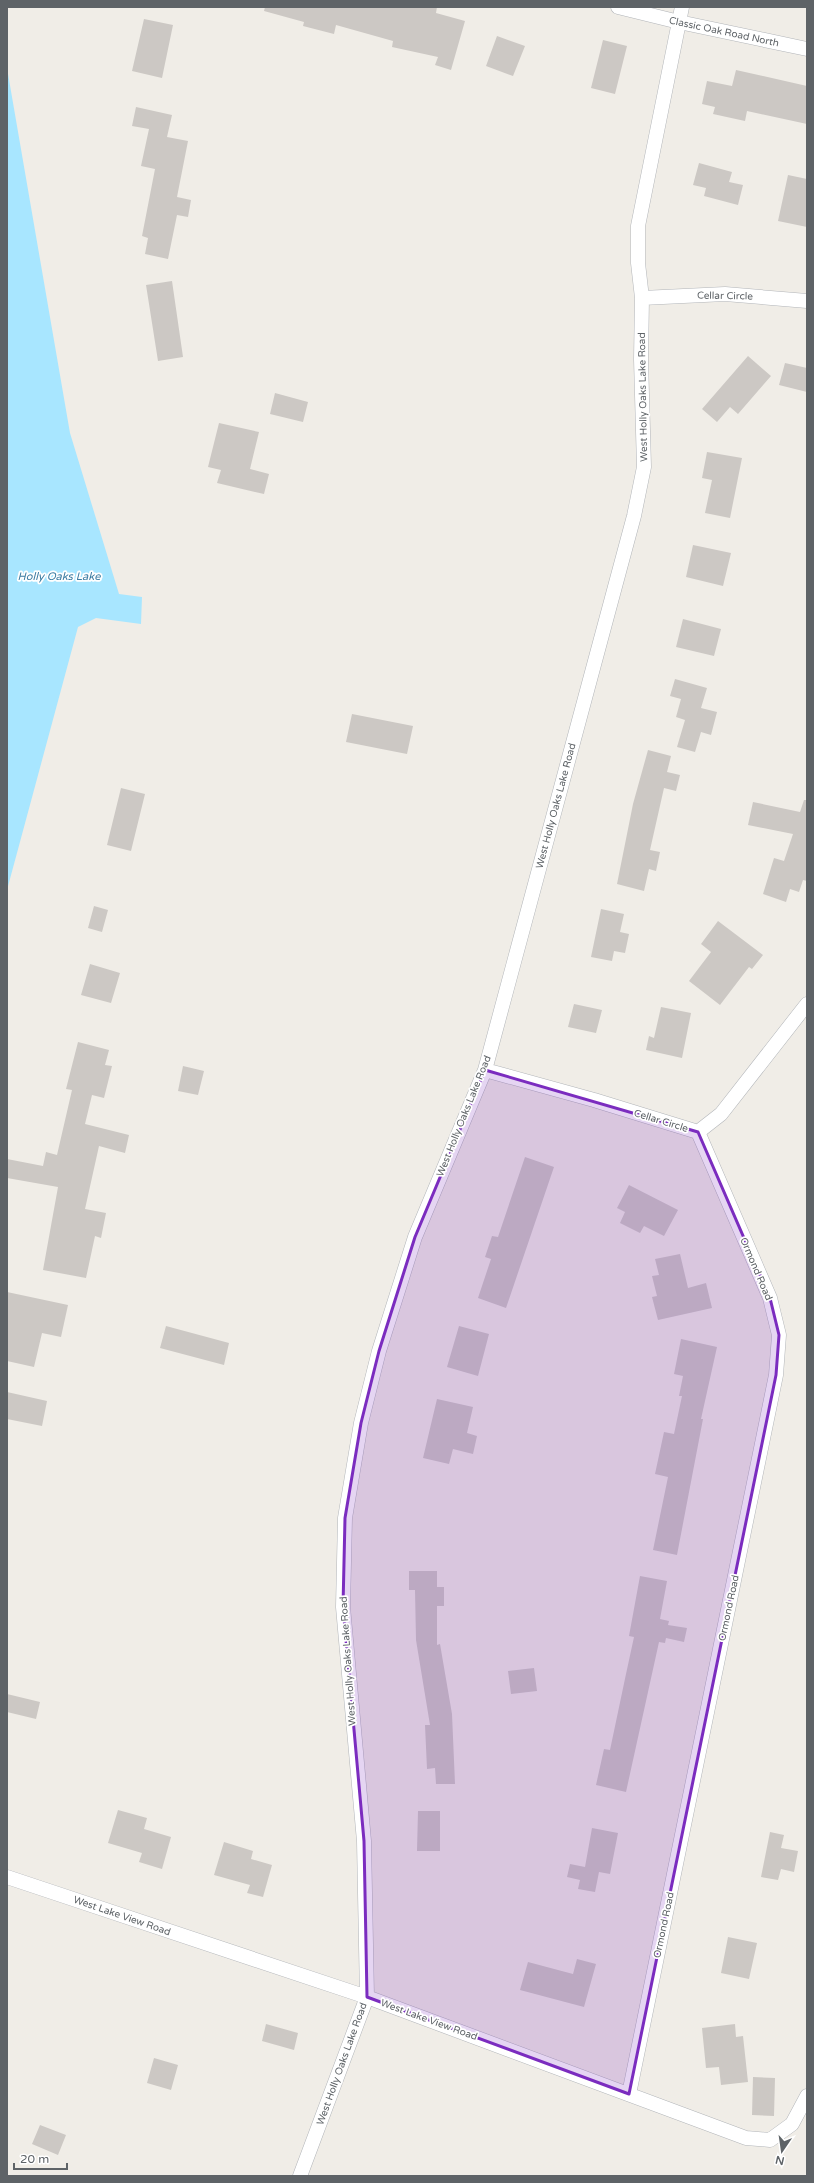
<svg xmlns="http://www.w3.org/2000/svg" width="814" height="2183" viewBox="0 0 814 2183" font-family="'Varela Round',sans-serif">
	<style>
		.water { fill: #a8e6ff }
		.building { fill: #ccc8c4 }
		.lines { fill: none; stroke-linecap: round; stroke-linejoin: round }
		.minor-casing { stroke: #b2b5b9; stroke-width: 15 }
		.minor { stroke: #fff; stroke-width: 14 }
		.marked { fill: #7b2cbf; fill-opacity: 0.2; stroke: #7b2cbf; stroke-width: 3; stroke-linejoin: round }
		.labels { text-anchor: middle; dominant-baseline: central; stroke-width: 3.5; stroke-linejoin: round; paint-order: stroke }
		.street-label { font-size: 10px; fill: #5e6367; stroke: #fff }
		.water-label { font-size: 11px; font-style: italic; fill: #3c7ca2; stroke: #fff }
	</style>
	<rect width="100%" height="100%" fill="#f0ede7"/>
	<!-- water -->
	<path class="water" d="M7,68l63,365 49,161 23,3 -1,27 -45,-6 -18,9 -71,263z"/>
	<!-- building -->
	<path class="building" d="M265,7h172l-1,6 29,8 -14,49 -16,-5 3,-8 -46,-10 1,-6 -57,-16 -2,9 -31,-8 1,-4 -40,-11z
		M144,19l29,6 -11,53 -30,-7z
		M497,36l28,10 -12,30 -27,-10z
		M603,40l24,6 -12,48 -24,-6z
		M736,70l71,16v38l-60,-13 -2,10 -32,-7 2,-7 -13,-3 5,-23 25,5z
		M136,107l36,8 -5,22 21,4 -11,56 14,3 -3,17 -11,-2 -9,44 -23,-5 3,-16 -6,-2 13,-67 -14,-3 8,-37 -17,-3z
		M699,163l33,9 -3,10 14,3 -5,20 -34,-9 2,-8 -13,-3z
		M788,175l19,4v48l-29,-6z
		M172,281l11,76 -25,4 -12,-76z
		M748,356l23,20 -33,38 -8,-7 -13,15 -15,-13z
		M785,363l22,5v24l-28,-7z
		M275,393l33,9 -5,20 -33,-8z
		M219,423l40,9 -9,37 19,5 -5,20 -47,-11 4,-13 -13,-3z
		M707,452l35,6 -12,60 -25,-5 7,-33 -10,-2z
		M693,545l38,8 -8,33 -37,-9z
		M683,619l38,10 -7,27 -38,-9z
		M675,679l32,9 -6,20 16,4 -6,23 -10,-3 -6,20 -18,-5 8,-27 -9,-3 5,-18 -11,-3z
		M352,714l61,12 -6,28 -61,-12z
		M648,750l23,6 -4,16 13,3 -4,16 -12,-3 -14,62 10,2 -4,19 -7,-2 -5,22 -27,-7 16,-80z
		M121,788l24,6 -14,57 -24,-6z
		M804,800h3v81l-4,-1 -4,12 -9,-3 -4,13 -23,-8 11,-36 10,3 9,-27 -45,-9 5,-23 47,10z
		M94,906l14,4 -6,22 -14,-4z
		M601,909l23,5 -4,18 9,2 -4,19 -11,-2 -2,10 -21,-4z
		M718,921l45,34 -11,14 -3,-2 -29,38 -31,-24 22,-29 -10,-8z
		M90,964l30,9 -9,30 -30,-8z
		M574,1004l28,6 -6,23 -28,-6z
		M661,1007l30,6 -9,45 -36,-8 3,-14 5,2z
		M78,1042l31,8 -4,15 7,1 -8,32 -12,-3 -7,29 44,11 -4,18 -26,-7 -14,63 21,4 -5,25 -6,-2 -9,42 -43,-8 15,-83 -51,-9v-19l36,7 3,-14 11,3 15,-65 -6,-1z
		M183,1066l21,5 -6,24 -20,-4z
		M525,1157l29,10 -48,141 -28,-10 13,-39 -6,-2 7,-21 6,1z
		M629,1185l49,25 -14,26 -20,-10 -4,7 -20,-10 5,-11 -8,-4z
		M680,1254l8,34 18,-5 6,25 -54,12 -6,-23 5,-1 -5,-20 7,-1 -4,-16z
		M7,1292l61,13 -7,32 -19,-4 -8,34 -27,-6z
		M166,1326l63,17 -5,22 -64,-17z
		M459,1326l30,8 -11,42 -31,-9z
		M681,1339l36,8 -16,72h2l-26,136 -24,-5 15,-73 -13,-3 9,-42 10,2 8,-38h-3l4,-20 -9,-2z
		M7,1392l40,9 -5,25 -35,-7z
		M437,1399l36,8 -6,26 10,3 -4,18 -20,-5 -4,15 -26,-6z
		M409,1571h28v16h7v19h-7v39l3,-1 12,70 3,70h-19l-1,-16 -8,1 -2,-44h5l-14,-85 -1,-50h-6z
		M640,1576l27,5 -7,38 9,2 -1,4 19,3 -3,14 -18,-4 -1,5 -6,-1 -33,150 -30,-7 8,-36 6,1 16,-76 8,-37 -5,-1z
		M534,1668l3,23 -26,3 -3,-23z
		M7,1694l33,8 -4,17 -29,-7z
		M118,1810l29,8 -3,11 27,8 -9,32 -23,-7 3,-9 -34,-10z
		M418,1811h22v40h-23z
		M592,1828l26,5 -8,41 -11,-2 -4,20 -17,-3 2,-9 -13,-3 3,-13 15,3z
		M770,1832l14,3 -3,13 17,3 -4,21 -13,-3 -3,11 -17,-3z
		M224,1842l29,9 -2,8 21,6 -9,32 -16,-4 3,-8 -36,-10z
		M728,1937l29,6 -8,36 -28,-6z
		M577,1959l19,5 -12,43 -64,-17 8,-28 45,12z
		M266,2024l32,9 -4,17 -32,-9z
		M735,2024l1,13 7,-1 5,46 -27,3 -2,-18 -13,1 -4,-40z
		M154,2058l24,7 -7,25 -24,-7z
		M753,2077l22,1 -1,38 -22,-1z
		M40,2125l26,10 -8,20 -26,-11z"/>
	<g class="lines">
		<!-- minor casing -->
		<g class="minor-casing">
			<path id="minor" d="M618,7l61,15 128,27
				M642,298l83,-4 82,7
				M485,1070l109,30 104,32 23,-18 86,-110
				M7,1877l360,120 379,141 24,2 22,-16 15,-28
				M629,2094l147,-719 3,-40 -9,-37 -72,-166
				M300,2176l67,-179 -3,-156 -21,-234 2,-89 16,-95 18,-72 36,-114 70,-167 149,-554 10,-49 -3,-108 1,-61 -4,-35v-37l44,-219"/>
		</g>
		<!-- minor -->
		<use href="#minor" class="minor"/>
	</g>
	<!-- marked area -->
	<path class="marked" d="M485,1070l213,62 72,166 9,37 -3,40 -147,719 -262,-97 -3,-156 -21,-234 2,-89 16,-95 18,-72 36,-114z"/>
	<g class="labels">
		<!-- street labels -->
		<g class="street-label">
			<text transform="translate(724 32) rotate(12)">Classic Oak Road North</text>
			<text transform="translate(725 296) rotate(1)">Cellar Circle</text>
			<text transform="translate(643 397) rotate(-91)">West Holly Oaks Lake Road</text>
			<text transform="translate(556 806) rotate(-75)">West Holly Oaks Lake Road</text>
			<text transform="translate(464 1116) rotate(-68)">West Holly Oaks Lake Road</text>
			<text transform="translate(661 1121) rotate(17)">Cellar Circle</text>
			<text transform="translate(756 1269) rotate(67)">Ormond Road</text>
			<text transform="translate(729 1608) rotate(-78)">Ormond Road</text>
			<text transform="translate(348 1661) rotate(-94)">West Holly Oaks Lake Road</text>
			<text transform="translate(122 1916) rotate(19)">West Lake View Road</text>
			<text transform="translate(664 1925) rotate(-78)">Ormond Road</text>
			<text transform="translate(429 2020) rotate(20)">West Lake View Road</text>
			<text transform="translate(342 2064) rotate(-70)">West Holly Oaks Lake Road</text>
		</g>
		<!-- water labels -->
		<g class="water-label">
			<text x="59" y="576">Holly Oaks Lake</text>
		</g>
	</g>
	<!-- border -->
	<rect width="814" height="2183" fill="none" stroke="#5e6367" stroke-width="16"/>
	<!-- north arrow -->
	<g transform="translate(782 2151) rotate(193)" stroke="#ffffff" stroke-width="3" paint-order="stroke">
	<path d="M0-3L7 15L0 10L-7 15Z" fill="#5e6367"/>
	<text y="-6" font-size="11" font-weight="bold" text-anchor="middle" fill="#5e6367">N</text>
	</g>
	<!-- scale -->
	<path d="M14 2163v6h53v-6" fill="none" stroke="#5e6367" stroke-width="2"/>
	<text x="20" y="2163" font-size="12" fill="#5e6367" stroke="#ffffff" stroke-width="3" paint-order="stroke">20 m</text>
</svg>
